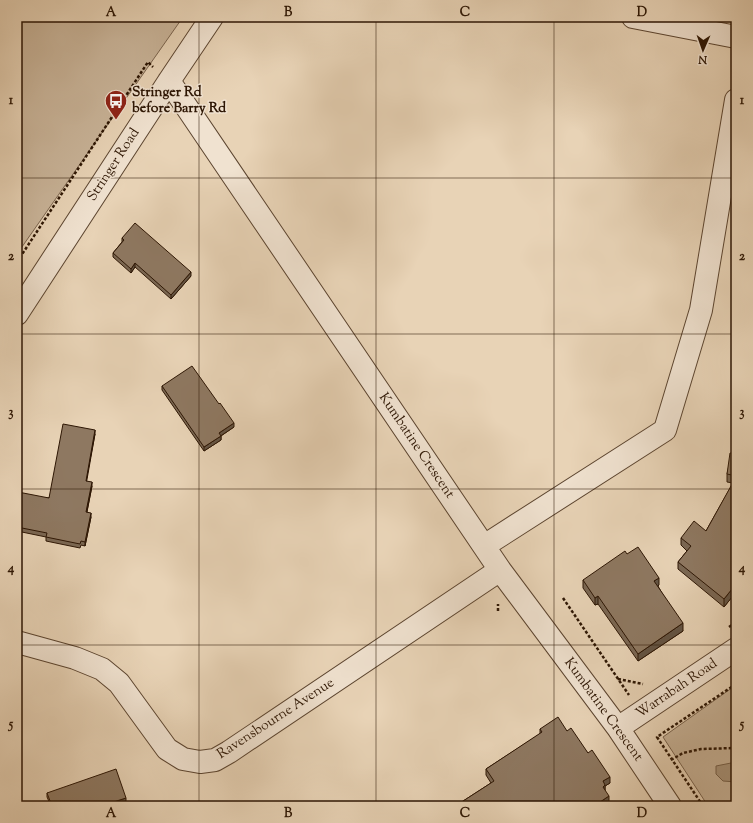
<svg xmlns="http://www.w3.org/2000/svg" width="753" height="823" viewBox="0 0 753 823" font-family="'Sorts Mill Goudy',serif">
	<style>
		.green { fill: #c8b398; stroke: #7a644e }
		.water { fill: #a89379; stroke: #77614a }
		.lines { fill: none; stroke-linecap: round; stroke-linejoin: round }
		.minor-casing { stroke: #5c4530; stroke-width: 24 }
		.path { stroke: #2d1604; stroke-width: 2.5; stroke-dasharray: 3 2; stroke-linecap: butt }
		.minor { stroke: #f0e2d0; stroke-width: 22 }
		.wall { fill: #7a6753; stroke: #2d1604 }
		.shaded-wall { fill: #635444; stroke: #2d1604 }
		.building { fill: #8e7861; stroke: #2d1604 }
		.grid { fill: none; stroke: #2d1604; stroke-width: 1; stroke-opacity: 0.55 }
		.labels { text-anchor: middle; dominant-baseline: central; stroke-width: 3; stroke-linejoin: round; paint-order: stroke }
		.poi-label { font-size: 14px; font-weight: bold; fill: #2d1604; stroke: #f0e2d0; text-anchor: start }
		.street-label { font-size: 14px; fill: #2d1604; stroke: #f0e2d0 }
		.neatline { fill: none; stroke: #2d1604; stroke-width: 1.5 }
		.grid-label { font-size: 13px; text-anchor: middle; font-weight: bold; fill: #2d1604 }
	</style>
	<rect width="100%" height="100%" fill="#e8d3b6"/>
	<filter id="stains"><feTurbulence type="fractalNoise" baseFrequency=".005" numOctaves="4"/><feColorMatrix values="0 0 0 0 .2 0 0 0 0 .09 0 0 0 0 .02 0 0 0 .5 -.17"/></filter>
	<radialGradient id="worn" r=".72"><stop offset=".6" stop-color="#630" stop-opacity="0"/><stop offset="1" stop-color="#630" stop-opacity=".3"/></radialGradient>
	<!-- green -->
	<path class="green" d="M17,17h166l-166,237z
		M736,685v121h-28l-45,-69z"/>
	<!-- water -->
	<path class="water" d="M736,762v20l-13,-1 -7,-7v-8z"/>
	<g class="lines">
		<!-- minor casing -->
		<g class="minor-casing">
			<path id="minor" d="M633,17l103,20
				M169,81l331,489 118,158 52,78
				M17,314l152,-233 43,-64
				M484,546l181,-116 36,-120 35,-210
				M17,642l58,16 27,11 17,14 48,66 16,10 17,3 15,-2 14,-8 271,-182
				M618,728l118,-79"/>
		</g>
		<!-- path -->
		<path class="path" d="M17,262l131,-200 5,5
			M563,598l66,97
			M498,611v-7
			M729,627l7,-5
			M618,679l25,5
			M671,760l12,-7 18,-4 35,-1
			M627,803l16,2
			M703,806l-46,-69 79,-53"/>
		<!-- minor -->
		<use href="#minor" class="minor"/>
	</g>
	<!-- wall -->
	<path class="wall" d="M122,238l69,38 -20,23 -36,-32 -4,6 -18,-16v-4l9,-11z
		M162,386l72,41 -13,9v4l-17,11 -42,-61z
		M736,428v164l-12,15 -46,-38v-7l9,-11 -6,-6v-7l25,-7 27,-48 -6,-1v-8l5,-21z
		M95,434l-9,47 6,5 -5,26 4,5 -6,29 -4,-1 -1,3 -34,-7v-4l-29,-6v-32l32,-1z
		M583,580l76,5 -1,1 25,45 -45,30 -40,-57 -3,1 -12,-17z
		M540,729l27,2 21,22 22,30 -5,3v5l4,12 -5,3h-144v-3l31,-20 -5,-8v-6l54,-35z
		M47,793l79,8 -13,5h-62l-4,-9z"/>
	<!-- shaded-wall -->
	<path class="shaded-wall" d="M135,263v4l-4,6v-4z
		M191,272v4l-20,23v-4z
		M234,423v4l-15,10v-4z
		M95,430v4l-9,51v-4z
		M221,436v4l-17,11v-4z
		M92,482v4l-6,30v-4z
		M91,513v4l-6,29v-4z
		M659,578v7l-5,4v-8z
		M736,584v8l-12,15v-8z
		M598,596v8l-3,1v-7z
		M683,623v8l-45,30v-7z
		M610,777v6l-5,3v6l-2,1v-12z
		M609,796v7l-5,3h-10z
		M126,798v3l-13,5h-12z"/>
	<!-- building -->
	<path class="building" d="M135,223l56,49 -20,23 -36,-32 -4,6 -18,-16 11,-13 -2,-2z
		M192,366l27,38 1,-1 14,20 -15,10 2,3 -17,11 -42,-61z
		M63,424l32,6 -9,51 6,1 -6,30 5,1 -6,29 -4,-1 -1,3 -34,-7 1,-4 -30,-6v-28l1,-7 31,6z
		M736,428v48l-9,-2 3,-21h2z
		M736,477v107l-12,15 -46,-37 13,-16 -10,-8 13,-17 12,10z
		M638,547l21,31 -5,3 29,42 -45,31 -40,-58 -3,2 -12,-18 42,-29 2,3z
		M558,717l9,14 4,-3 17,25 4,-3 18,27 -7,4 2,4 -2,2 6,9 -15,10h-132l-2,-3 34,-22 -8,-12 56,-37 -2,-3z
		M116,769l10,29 -25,8h-49l-5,-13z"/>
	<!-- grid -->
	<path class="grid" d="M199,17v789M376,17v789M554,17v789M17,178h719M17,334h719M17,489h719M17,645h719"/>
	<!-- icons -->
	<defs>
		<g id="bus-pin" transform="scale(1.15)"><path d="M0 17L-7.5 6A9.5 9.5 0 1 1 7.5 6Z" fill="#8f2418" stroke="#f0e2d0"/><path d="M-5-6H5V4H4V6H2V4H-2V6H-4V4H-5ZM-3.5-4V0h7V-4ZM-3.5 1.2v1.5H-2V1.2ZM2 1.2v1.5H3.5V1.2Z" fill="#fff"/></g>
	</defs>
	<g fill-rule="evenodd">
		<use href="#bus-pin" x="116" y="101"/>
	</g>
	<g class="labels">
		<!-- poi labels -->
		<g class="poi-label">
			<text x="132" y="93">Stringer Rd<tspan x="132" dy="16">before Barry Rd</tspan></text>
		</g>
		<!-- street labels -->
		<g class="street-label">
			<text transform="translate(114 165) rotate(-57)">Stringer Road</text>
			<text transform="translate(416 446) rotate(56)">Kumbatine Crescent</text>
			<text transform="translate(677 689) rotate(-34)">Warrabah Road</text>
			<text transform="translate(603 710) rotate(54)">Kumbatine Crescent</text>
			<text transform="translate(276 719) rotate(-33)">Ravensbourne Avenue</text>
		</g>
	</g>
	<!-- margin -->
	<rect width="753" height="823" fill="none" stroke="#e8d3b6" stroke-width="44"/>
	<!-- north arrow -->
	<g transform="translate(703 50) rotate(182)" stroke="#f0e2d0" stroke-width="3" paint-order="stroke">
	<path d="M0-3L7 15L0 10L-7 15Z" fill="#2d1604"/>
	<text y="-6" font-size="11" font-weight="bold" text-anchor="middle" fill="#2d1604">N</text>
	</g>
	<rect x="22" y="22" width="709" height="779" class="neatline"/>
	<g class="grid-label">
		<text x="111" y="16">A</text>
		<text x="288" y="16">B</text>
		<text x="465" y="16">C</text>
		<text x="642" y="16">D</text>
		<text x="11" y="104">1</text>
		<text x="742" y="104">1</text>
		<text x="11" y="260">2</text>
		<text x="742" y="260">2</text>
		<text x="11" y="416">3</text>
		<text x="742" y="416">3</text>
		<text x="11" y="572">4</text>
		<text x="742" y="572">4</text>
		<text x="11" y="728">5</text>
		<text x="742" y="728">5</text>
		<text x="111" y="817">A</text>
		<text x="288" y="817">B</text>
		<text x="465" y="817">C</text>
		<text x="642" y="817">D</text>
	</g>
	<rect width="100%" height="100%" filter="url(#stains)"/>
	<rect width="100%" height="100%" fill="url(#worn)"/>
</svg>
